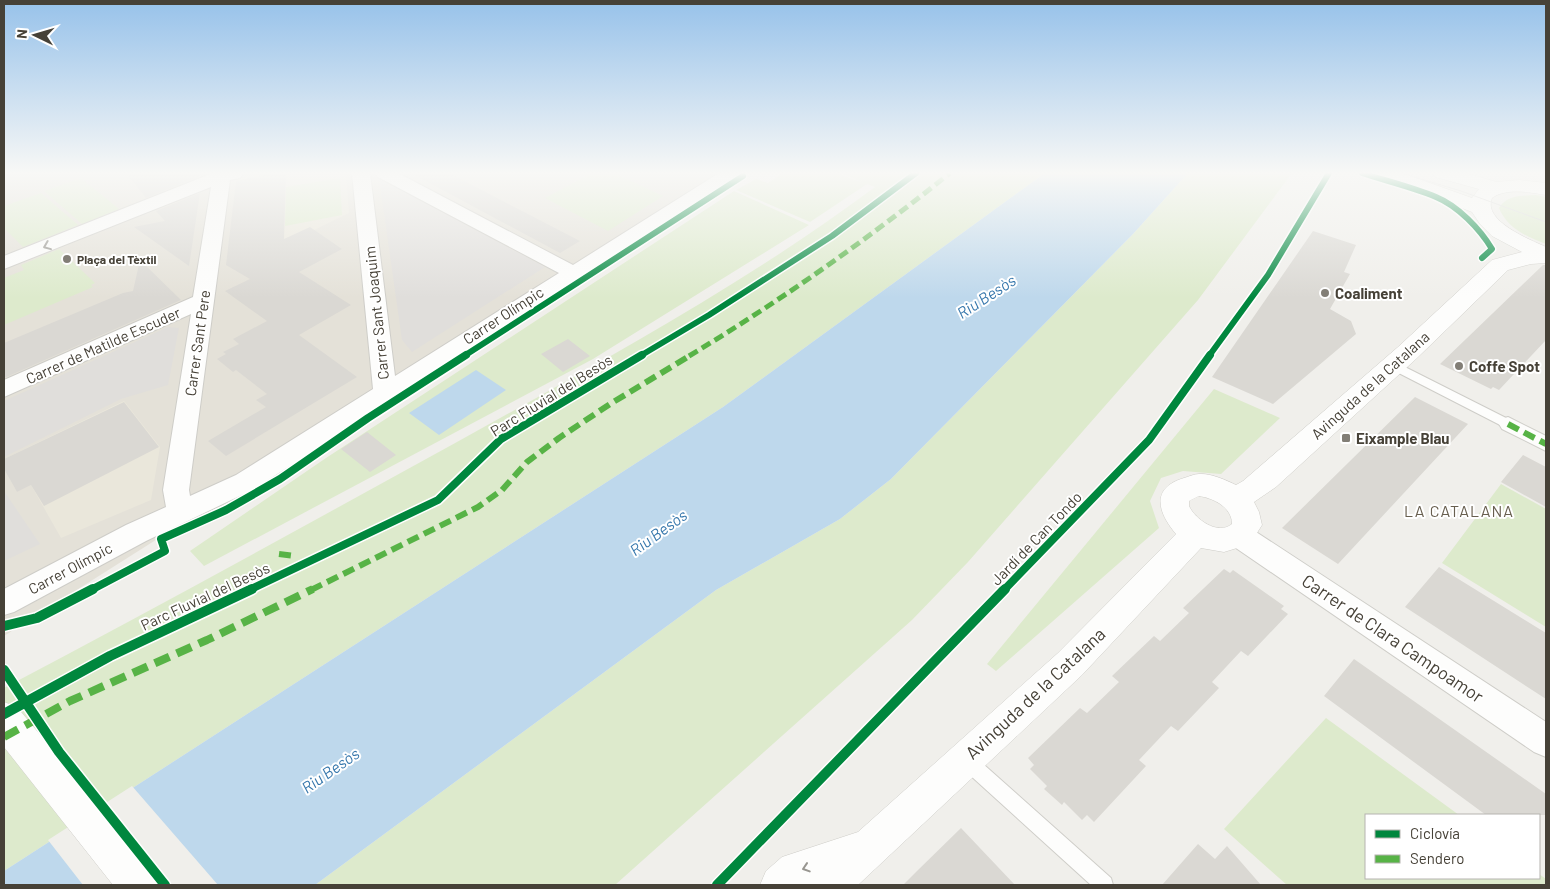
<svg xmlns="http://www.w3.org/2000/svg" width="1550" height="889" viewBox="0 0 1550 889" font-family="Barlow,sans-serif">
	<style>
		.residential { fill: #e4e1d8 }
		.education { fill: #eae7db }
		.green { fill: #ddeacc }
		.parking { fill: #e0dedb }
		.water { fill: #bed8ec }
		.pier { fill: #f0efeb }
		.building { fill: #dad8d3 }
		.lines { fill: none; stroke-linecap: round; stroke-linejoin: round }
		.service-casing { stroke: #cecdc8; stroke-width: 2 }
		.pedestrian-casing { stroke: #cecdc8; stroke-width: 2 }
		.minor-casing { stroke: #cecdc8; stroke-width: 2 }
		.tertiary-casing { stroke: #cecdc8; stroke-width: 1 }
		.service { fill: #fdfdfc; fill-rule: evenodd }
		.pedestrian { fill: #fdfdfc; fill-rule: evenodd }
		.minor { fill: #fdfdfc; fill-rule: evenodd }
		.tertiary { fill: #fdfdfc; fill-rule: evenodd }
		.tram { stroke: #d9d9d8; stroke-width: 1 }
		.quiet-far2 { stroke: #57b346; stroke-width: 5; stroke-dasharray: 10 5; stroke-linecap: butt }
		.quiet-far1 { stroke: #57b346; stroke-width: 6; stroke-dasharray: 12 6; stroke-linecap: butt }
		.quiet { stroke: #57b346; stroke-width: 8; stroke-dasharray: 16 8; stroke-linecap: butt }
		.cycleway-far2-casing { stroke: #fff; stroke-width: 9 }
		.cycleway-far1-casing { stroke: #fff; stroke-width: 11 }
		.cycleway-casing { stroke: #fff; stroke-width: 13 }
		.cycleway-far2 { stroke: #00873e; stroke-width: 6 }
		.cycleway-far1 { stroke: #00873e; stroke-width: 8 }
		.cycleway { stroke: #00873e; stroke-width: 10 }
		.oneway { stroke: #989690 }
		.poi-dot { fill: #827e76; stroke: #fff; stroke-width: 2 }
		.labels { text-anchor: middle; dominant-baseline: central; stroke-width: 4; stroke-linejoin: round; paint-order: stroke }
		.far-poi-label { font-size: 12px; font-weight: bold; fill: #464137; stroke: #fff; text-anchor: start }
		.poi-label { font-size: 15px; font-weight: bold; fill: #464137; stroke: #fff; text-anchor: start }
		.street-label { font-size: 15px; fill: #464137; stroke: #fff }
		.water-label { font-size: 16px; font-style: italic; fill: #3677ac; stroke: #fff }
		.neighbourhood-label { font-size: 16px; letter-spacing: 1px; fill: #685f4f; stroke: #fff }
		.near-street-label { font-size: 18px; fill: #464137; stroke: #fff }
	</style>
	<rect width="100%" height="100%" fill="#f0efeb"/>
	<!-- residential -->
	<path class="residential" d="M4,173h732l-732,463z"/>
	<!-- education -->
	<path class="education" d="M271,173h75l3,40 -115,56 -2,-47 4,-43z
		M124,401l36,46 -9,53 -90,38 -30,-53 -14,7 -13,-23v-10z"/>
	<!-- green -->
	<path class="green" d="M592,173h22l49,23 -55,35 -63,-33z
		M783,173h53l28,10 -23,-10h204l-322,234 -719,464v-183c152,-80 302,-163 453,-246 142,-79 287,-157 418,-255l-8,-3 -57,38 -74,-32 20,-11 12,4z
		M1188,173h104l-94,127 -230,262 -56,58 -297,265h-300l401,-295 124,-71 51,-40 242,-245z
		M81,178l38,31 -37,15 -38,-33z
		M340,178l2,37 -57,11 1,-39z
		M734,191l75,34 -216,134 -389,207 -14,-15 136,-93z
		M41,193l37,32 -55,22 -19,-19v-22z
		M1536,195l10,2v47c-19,-7 -39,-16 -47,-36 8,-13 22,-12 37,-13z
		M59,249l36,34 -4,2 2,2 -89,38v-47l20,-8 -3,-5z
		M1214,389l66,29 -59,56 -38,-3 -22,7 -11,23 9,27 -163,143 -9,-7z
		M1501,484l45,25v118l-104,-64z
		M1326,718l133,97h-93v63h173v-4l7,5v6h-259l-63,-56z"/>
	<!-- parking -->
	<path class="parking" d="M379,178l166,89 -133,85 -10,-12z
		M168,327l11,1 -11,57 -47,14 -117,58v-56z
		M4,491l36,53 -36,17z"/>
	<!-- water -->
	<path class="water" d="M1045,173h143l-55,61 -242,245 -51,40 -124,71 -401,295h-311v-14l719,-464z
		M476,370l30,20 -67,45 -30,-22z"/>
	<!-- pier -->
	<path class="pier" d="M132,786l86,99h-135l-35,-45z"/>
	<!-- building -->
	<path class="building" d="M126,173h71l3,3 -54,22z
		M271,173h15l-2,66 26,-12 32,22 -43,23 52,33 -52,30 58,42 -131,79 -18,-15 58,-34 -10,-7 11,-6 -31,-24 -3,2 -16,-13 9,-5 -3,-2 16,-8 -6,-5 34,-18 -42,-30 25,-12 -24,-14 10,-84z
		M411,173h38l131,68 -20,12z
		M200,193l-11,73 -55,-39 31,-6 -9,-10z
		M1313,231l43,14 -12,27 6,2 -20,35 21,12 5,13 -83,70 -61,-27z
		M140,260l41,40 -177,78v-35l119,-50 10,-2z
		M1543,265h3v75l-47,50 -6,-3 -2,2 -51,-25z
		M568,339l22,17 -27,16 -22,-18z
		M1415,397l53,27 -130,140 -56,-36z
		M124,402l35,45 -115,59 -13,-21 -14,7 -13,-23v-10z
		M367,432l29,23 -26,17 -29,-23z
		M1523,455l23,12v40l-45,-25z
		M1439,567l107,66v66l-141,-92z
		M1224,569l6,4 3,-3 51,36 -3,3 7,5 -40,42 -7,-5 -29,31 7,6 -41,43 -7,-5 -32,34 7,6 -52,56 -7,-7 -5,5 -18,-18 -2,3 -18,-16 3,-3 -17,-17 4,-4 -6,-7 52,-50 7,5 32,-31 -7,-6 42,-40 6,5 29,-28 -6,-5z
		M1354,659l192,135v21h-60l-162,-119z
		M961,828l54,57h-112l14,-14z
		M1198,844l17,15 12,-13 34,39h-99z"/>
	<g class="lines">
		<!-- service casing -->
		<g class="service-casing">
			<path id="service" d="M1393,361l119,60 2,3 -6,4 -4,-1 -115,-59 -2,-3 2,-3z
				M967,753l6,2 138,123 2,7h-22l-130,-118 -2,-6 2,-6z"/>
		</g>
		<!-- pedestrian casing -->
		<g class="pedestrian-casing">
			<path id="pedestrian" d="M1508,417l38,19v15l-44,-22 -3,-5 3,-5z"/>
		</g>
		<!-- minor casing -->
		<g class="minor-casing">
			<path id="minor" d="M213,173l30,1 -3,4 -10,2 -41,310 1,6 46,-21 137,-86 -21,-216h18l25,203 164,-103 -181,-96 -3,-4h23l175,92 146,-92h22l-3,4 -484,312 -108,52 -132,71 -10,3v-26l122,-64 40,-18 -3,-17 28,-176 -187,83v-17l189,-83 18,-110 -207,82v-13z
				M1240,525l10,3 296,194v35l-12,-5 -304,-208 -4,-8 4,-8z"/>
		</g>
		<!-- tertiary casing -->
		<g class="tertiary-casing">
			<path id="tertiary" d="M1372,173h30l70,25 7,-9 -44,-12 -2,-4h32l32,9 22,-2 27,3v12c-17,-3 -40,-7 -54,3 -10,23 39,42 54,49v16l-15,1 -23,6 -92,89 -140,128 -22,15 5,10 3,13 -12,19 -26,8 -23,-4 -119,127 -224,210h-98l6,-14 16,-14 76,-25 200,-179 118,-119c-18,-21 -26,-46 8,-56 4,-1 10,-4 15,-4 11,-1 27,6 37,11l7,-4 155,-134 94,-87 30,-8 -30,-16 -12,-12 -8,-12 -48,-19 -50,-16zM1199,496c14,2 33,11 33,28 -14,12 -37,-5 -43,-18v-5z
				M4,702l13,5 136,164 6,14h-46l-109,-138z"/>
		</g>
		<!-- service -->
		<use href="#service" class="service"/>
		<!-- pedestrian -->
		<use href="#pedestrian" class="pedestrian"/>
		<!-- minor -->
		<use href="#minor" class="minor"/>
		<!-- tertiary -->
		<use href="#tertiary" class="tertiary"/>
		<!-- tram -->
		<path class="tram" d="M1401,173l60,18 85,31"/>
		<!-- quiet-far2 -->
		<path class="quiet-far2" d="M689,356c91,-55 178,-116 261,-183"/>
		<!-- quiet-far1 -->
		<path class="quiet-far1" d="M1508,424l38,20
			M279,554l15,2
			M311,590l167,-83 24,-17 25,-28 32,-24 51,-34 81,-49"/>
		<!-- quiet -->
		<path class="quiet" d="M4,737l66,-36 137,-61 106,-51"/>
		<!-- cycleway-far2 casing -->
		<g class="cycleway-far2-casing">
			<path id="cycleway-far2" d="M1362,173c24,8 50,14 74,24 22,9 44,32 56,52l-10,9
				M464,356l279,-180
				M640,356l69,-41 123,-79 84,-63
				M1209,356l59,-81 61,-102"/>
		</g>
		<!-- cycleway-far1 casing -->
		<g class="cycleway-far1-casing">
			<path id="cycleway-far1" d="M91,590l74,-39 -4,-12 65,-29 54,-31 88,-61 98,-63
				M249,590l189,-90 63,-61 141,-84
				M1004,590l145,-150 61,-85"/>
		</g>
		<!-- cycleway casing -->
		<g class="cycleway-casing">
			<path id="cycleway" d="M4,626l33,-8 56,-29
				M4,670l55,82 106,133
				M4,714l106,-58 142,-67
				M717,885l288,-296"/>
		</g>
		<!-- cycleway-far2 -->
		<use href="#cycleway-far2" class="cycleway-far2"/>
		<!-- cycleway-far1 -->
		<use href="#cycleway-far1" class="cycleway-far1"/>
		<!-- cycleway -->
		<use href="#cycleway" class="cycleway"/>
	</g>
	<!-- one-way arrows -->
	<defs><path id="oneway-chevron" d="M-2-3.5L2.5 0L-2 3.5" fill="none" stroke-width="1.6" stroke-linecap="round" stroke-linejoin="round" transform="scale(1.25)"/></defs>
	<g class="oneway">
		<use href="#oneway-chevron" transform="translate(47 246) rotate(158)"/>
		<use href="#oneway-chevron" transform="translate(806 868) rotate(162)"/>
	</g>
	<!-- sky -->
	<linearGradient id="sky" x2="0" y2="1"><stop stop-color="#97c2ea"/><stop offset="0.58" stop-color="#f8f8f6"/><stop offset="1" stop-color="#f8f8f6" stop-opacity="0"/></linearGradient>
	<rect width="1550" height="298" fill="url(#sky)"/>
	<!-- markers -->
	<g class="poi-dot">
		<circle cx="67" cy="259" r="5"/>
		<circle cx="1325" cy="293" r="5"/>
		<circle cx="1459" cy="366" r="5"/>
		<rect x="1341" y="433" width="10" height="10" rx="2.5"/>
	</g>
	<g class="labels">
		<!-- far-poi labels -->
		<g class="far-poi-label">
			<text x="77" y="259">Plaça del Tèxtil</text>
		</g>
		<!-- poi labels -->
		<g class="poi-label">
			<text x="1335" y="293">Coaliment</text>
			<text x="1469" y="366">Coffe Spot</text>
			<text x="1356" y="438">Eixample Blau</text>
		</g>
		<!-- street labels -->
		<g class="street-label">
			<text transform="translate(376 313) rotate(-96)">Carrer Sant Joaquim</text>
			<text transform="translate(503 315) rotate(-33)">Carrer Olímpic</text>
			<text transform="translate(197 343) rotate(-82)">Carrer Sant Pere</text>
			<text transform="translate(103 345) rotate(-24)">Carrer de Matilde Escuder</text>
			<text transform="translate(1370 385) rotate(-42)">Avinguda de la Catalana</text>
			<text transform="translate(551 395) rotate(-32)">Parc Fluvial del Besòs</text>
			<text transform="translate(1036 538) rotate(-46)">Jardí de Can Tondo</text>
			<text transform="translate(70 568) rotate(-28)">Carrer Olímpic</text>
			<text transform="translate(205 596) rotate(-25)">Parc Fluvial del Besòs</text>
		</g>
		<!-- water labels -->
		<g class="water-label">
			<text transform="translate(986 296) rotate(-33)">Riu Besòs</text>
			<text transform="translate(658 532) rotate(-36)">Riu Besòs</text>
			<text transform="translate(330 770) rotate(-35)">Riu Besòs</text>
		</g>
		<!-- neighbourhood labels -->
		<g class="neighbourhood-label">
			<text x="1459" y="510">LA CATALANA</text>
		</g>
		<!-- near-street labels -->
		<g class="near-street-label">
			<text transform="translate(1393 638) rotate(34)">Carrer de Clara Campoamor</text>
			<text transform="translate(1035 693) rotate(-43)">Avinguda de la Catalana</text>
		</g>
	</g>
	<!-- border -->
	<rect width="1550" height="889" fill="none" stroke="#464137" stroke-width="10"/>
	<!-- legend -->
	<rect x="1365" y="814" width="175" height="65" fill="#ffffff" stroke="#b5b3af"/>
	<rect x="1375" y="830" width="25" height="8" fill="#00873e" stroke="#b5b3af"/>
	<text x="1410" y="839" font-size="15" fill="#464137">Ciclovía</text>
	<rect x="1375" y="855" width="25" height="8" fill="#57b346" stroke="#b5b3af"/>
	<text x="1410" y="864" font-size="15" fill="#464137">Sendero</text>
	<!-- north arrow -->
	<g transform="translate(35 35) rotate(275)" stroke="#ffffff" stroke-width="4" paint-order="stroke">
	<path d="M0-4L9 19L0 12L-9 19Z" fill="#464137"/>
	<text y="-8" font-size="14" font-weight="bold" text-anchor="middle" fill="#464137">N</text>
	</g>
</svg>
